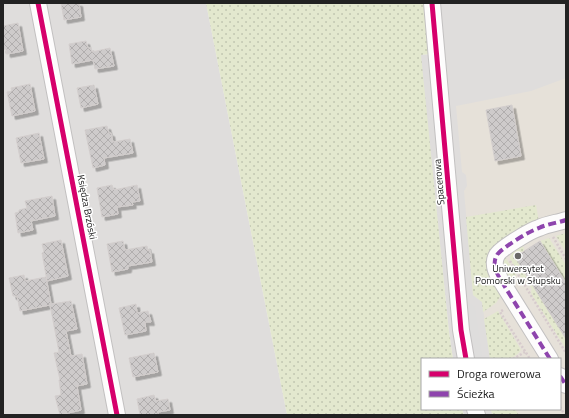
<svg xmlns="http://www.w3.org/2000/svg" width="569" height="418" viewBox="0 0 569 418" font-family="'Titillium Web',sans-serif">
	<style>
		.residential { fill: #dfdddc }
		.education { fill: #e6e1d9 }
		.religious { fill: #dedddc }
		.grass { fill: url(#grass-dots) }
		.building { fill: url(#building-cross-hatch); stroke: #d3cecd; filter: url(#shadow) }
		.lines { fill: none; stroke-linecap: round; stroke-linejoin: round }
		.minor-casing { stroke: #c2c0c0; stroke-width: 18 }
		.path { stroke: #d6cacc; stroke-width: 2.5; stroke-dasharray: 2 2; stroke-linecap: butt }
		.minor { stroke: #fdfcfc; stroke-width: 16 }
		.quiet { stroke: #8e44ad; stroke-width: 4; stroke-dasharray: 8 4; stroke-linecap: butt }
		.cycleway-casing { stroke: #fff; stroke-width: 8 }
		.cycleway { stroke: #d6006c; stroke-width: 5 }
		.poi-dot { fill: #6a6968; stroke: #fff; stroke-width: 1.5 }
		.labels { text-anchor: middle; dominant-baseline: central; stroke-width: 3; stroke-linejoin: round; paint-order: stroke }
		.street-label { font-size: 10px; fill: #222; stroke: #fff }
		.poi-label { font-size: 10px; fill: #222; stroke: #fff }
	</style>
	<defs>
		<pattern id="grass-dots" width="8" height="8" patternUnits="userSpaceOnUse"><rect width="8" height="8" fill="#e3e8ce"/><path d="M2 2h.1M6 6h.1" fill="none" stroke="#c2c7b1" stroke-width="1.8" stroke-linecap="round"/></pattern>
		<pattern id="building-cross-hatch" width="8" height="8" patternUnits="userSpaceOnUse"><rect width="8" height="8" fill="#cecbcb"/><path d="M0 0l8 8M0 8l8-8" fill="none" stroke="#b1aeae"/></pattern>
		<filter id="shadow"><feDropShadow dx="3.5" dy="3.5" stdDeviation="0" flood-color="#0004"/></filter>
	</defs>
	<rect width="100%" height="100%" fill="#f0edeb"/>
	<!-- residential -->
	<path class="residential" d="M3,3h203l81,412h-284z
		M425,3h141v412h-102l-2,-6h98v-50h-107l-4,-27 -29,-277 10,-1z"/>
	<!-- education -->
	<path class="education" d="M566,78v337h-73l-3,-6h70v-50h-70l-8,-57 -9,-7 -9,-104 3,-5 -1,-11 -4,-3 -6,-66 75,-15z"/>
	<!-- religious -->
	<path class="religious" d="M467,302l8,5 7,48 -3,4h-5l-5,-37z"/>
	<!-- grass -->
	<path class="grass" d="M206,3h219l5,51 -9,1 28,277 4,27h-31v50h40l2,6h-177z
		M536,205l3,17 -38,21 -1,54 -4,6 -13,9 -1,-10 -9,-7 -7,-78z
		M566,233v19l-10,-16z
		M549,238l17,27v18l-26,-42z
		M523,246l1,3v2l-9,6 13,21 -5,3 -13,-22v-3l3,-4z
		M504,255l12,20 -2,3 -6,4 -8,-15z
		M532,284l34,55v10l-34,-54 -1,-3 1,-3 -2,-3z
		M498,311l23,39c-7,11 -20,9 -31,9l-6,-40z
		M490,409h25l4,6h-26z"/>
	<!-- building -->
	<path class="building" d="M61,3h18l2,14 -17,3z
		M18,23l5,28 -16,3 -1,-5 -3,1v-24z
		M86,41l2,7h3l1,4 18,-4 4,18 -19,3 -2,-9 -21,4 -3,-20z
		M30,84l5,27 -23,5 -5,-24 5,-1 -1,-3z
		M94,85l4,19 -17,4 -4,-20z
		M512,105l9,51 -26,5 -9,-51z
		M107,126l2,7h2l2,9 17,-3 3,14 -29,5 1,7 -12,3 -8,-38z
		M39,133l5,26 -23,4 -5,-25z
		M112,185l2,5 23,-5 3,16 -8,1 1,3 -16,2 1,7 -16,3 -5,-29z
		M52,196l3,20 -24,5 2,9 -15,3 -3,-20 4,-1v-2l8,-2 -2,-7z
		M61,240l7,36 -21,5 -5,-28 2,-1 -2,-8z
		M123,241l2,9 22,-4 1,5 2,-1 2,12 -24,4v3l-16,3 -5,-28z
		M540,241l26,42v56l-51,-82z
		M24,275l1,6 21,-4 5,27 20,-3 6,28 -11,2 5,25 11,-2 5,30 -10,2 4,24 -21,5 -5,-19 6,-1 -2,-15h1l-6,-27 5,-1 -9,-47 -30,6 -3,-15h-4l-4,-18z
		M136,304l1,9 11,-2 3,11h-6l1,9 -21,4 -6,-27z
		M154,353l4,19 -25,5 -4,-19z
		M154,395l2,6 12,-2 2,11 -12,2v3h-18l-3,-16z"/>
	<g class="lines">
		<!-- minor casing -->
		<g class="minor-casing">
			<path id="minor" d="M38,3l79,412
				M432,3l29,327 5,29
				M550,359l-50,-80c-4,-7 -8,-16 -3,-24 3,-6 34,-25 42,-27 8,-4 18,-5 27,-8
				M560,376l6,9
				M475,409l2,6"/>
		</g>
		<!-- path -->
		<path class="path" d="M553,237l13,22
			M510,261l56,92
			M503,310l-3,2 30,47
			M513,359l12,-7
			M560,407l5,8"/>
		<!-- minor -->
		<use href="#minor" class="minor"/>
		<!-- quiet -->
		<path class="quiet" d="M550,359l-50,-80c-4,-7 -8,-16 -3,-24 3,-6 34,-25 42,-27 8,-4 18,-5 27,-8
			M560,376l6,9"/>
		<!-- cycleway casing -->
		<g class="cycleway-casing">
			<path id="cycleway" d="M38,3l79,412
				M432,3l29,327 5,29"/>
		</g>
		<!-- cycleway -->
		<use href="#cycleway" class="cycleway"/>
	</g>
	<!-- markers -->
	<circle class="poi-dot" cx="518" cy="256" r="4"/>
	<g class="labels">
		<!-- street labels -->
		<g class="street-label">
			<text transform="translate(439 182) rotate(-95)">Spacerowa</text>
			<text transform="translate(87 207) rotate(79)">Księdza Brzóski</text>
		</g>
		<!-- poi labels -->
		<g class="poi-label">
			<text x="518" y="268">Uniwersytet<tspan x="518" dy="12">Pomorski w Słupsku</tspan></text>
		</g>
	</g>
	<!-- border -->
	<rect width="569" height="418" fill="none" stroke="#222222" stroke-width="8"/>
	<!-- legend -->
	<rect x="421" y="358" width="140" height="52" fill="#ffffff" stroke="#a7a7a7"/>
	<rect x="429" y="371" width="20" height="6" fill="#d6006c" stroke="#a7a7a7"/>
	<text x="457" y="378" font-size="12" fill="#222222">Droga rowerowa</text>
	<rect x="429" y="391" width="20" height="6" fill="#8e44ad" stroke="#a7a7a7"/>
	<text x="457" y="398" font-size="12" fill="#222222">Ścieżka</text>
</svg>
